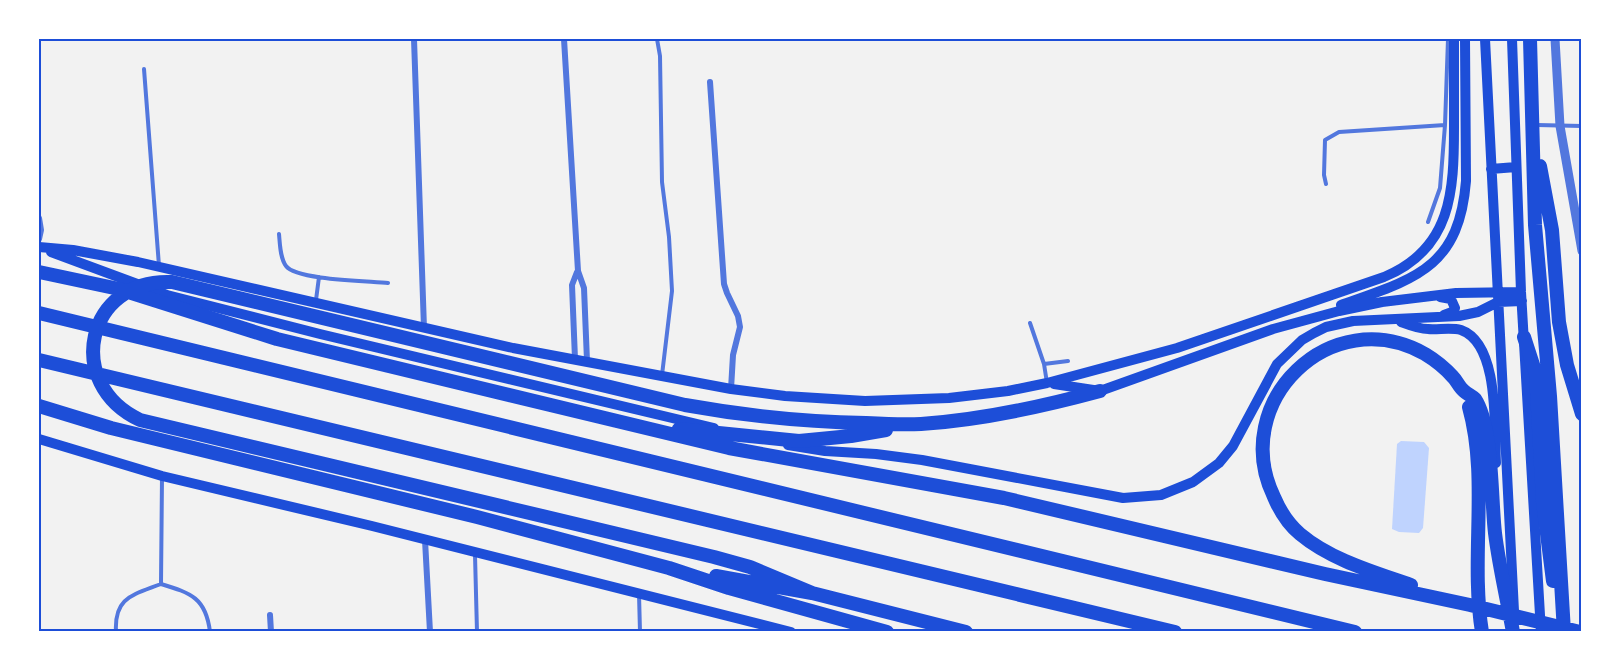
<svg xmlns="http://www.w3.org/2000/svg" width="1621" height="671" viewBox="0 0 1621 671" font-family="Commissioner,sans-serif">
	<style>
		.water { fill: #bfd3fe }
		.lines { fill: none; stroke-linecap: round; stroke-linejoin: round }
		.service { stroke: #5277de; stroke-width: 4 }
		.minor { stroke: #5277de; stroke-width: 6 }
		.tertiary { stroke: #5277de; stroke-width: 9 }
		.secondary { stroke: #1d4ed8; stroke-width: 10 }
		.motorway { stroke: #1d4ed8; stroke-width: 14 }
		.neatline { fill: none; stroke: #1d4ed8; stroke-width: 2 }
	</style>
	<rect width="100%" height="100%" fill="#f2f2f2"/>
	<!-- water -->
	<path class="water" d="M1401,441l23,1 5,6 -6,80 -4,5 -20,-1 -7,-3 5,-85z"/>
	<g class="lines">
		<!-- service -->
		<path class="service" d="M657,39l3,17 2,126 7,55 3,54 -10,84
			M144,69l15,197
			M1537,125l45,1
			M1326,184l-2,-9 1,-35 14,-8 106,-7
			M1428,222l12,-34 5,-63 3,-86
			M279,234c1,10 1,24 7,32 10,14 83,15 102,17
			M316,300l3,-23
			M1030,323l14,41 3,19
			M1044,364l24,-3
			M162,477l-1,107c30,9 45,14 49,48
			M475,555l2,77
			M639,594l1,38
			M116,632c-2,-35 17,-37 45,-48"/>
		<!-- minor -->
		<path class="minor" d="M414,39l10,289
			M564,39l14,232 6,17 3,73
			M710,82l14,202 3,9 11,23 2,11 -7,28 -2,34
			M39,218l2,12 -2,9
			M575,359l-3,-74 5,-13
			M425,540l5,92
			M270,615l1,17"/>
		<!-- tertiary -->
		<path class="tertiary" d="M1555,39l5,87 22,125"/>
		<!-- secondary -->
		<path class="secondary" d="M1485,39l29,572
			M1512,39l9,253 20,340
			M1491,169l25,-2
			M39,247l34,3 65,12 375,86 218,41 54,7 80,5 84,-3 59,-7 39,-8 130,-35 207,-71c68,-28 70,-86 70,-150 0,-30 0,-59 0,-88
			M51,252l116,43 153,39 394,94
			M1440,297l11,2 4,9 -3,4 -8,3
			M1341,305c73,-26 118,-36 125,-124l-1,-142
			M1401,322c8,3 18,7 27,7 10,1 23,-2 33,1 39,14 33,98 35,133
			M1054,384l46,7 173,-62 66,-18 43,-9 74,-9 65,-1
			M39,439l123,37 210,50 419,106
			M788,445l37,6 51,3 46,6 201,38 38,-3 32,-13 26,-19 14,-17 44,-82 25,-24 12,-7 12,-6 27,-6 106,-5 19,-4 20,-10 24,-1"/>
		<!-- motorway -->
		<path class="motorway" d="M1530,39l5,186 15,171 14,236
			M1540,166l12,64 7,92 8,43 15,49
			M39,272l80,17 158,50 452,109 275,50 321,76 145,31 110,27
			M39,313l1316,319
			M1524,337l12,37 7,128 10,79
			M39,360l1136,272
			M39,406l72,22 366,89 192,51 60,20 158,44
			M1469,407c20,71 1,151 13,225
			M679,429l120,12 52,-5 35,-6
			M716,576l96,17 154,39
			M1411,585c-37,-13 -80,-25 -111,-51 -12,-10 -20,-23 -26,-37 -46,-95 57,-196 151,-143 10,6 20,14 28,23 4,4 6,10 11,14 3,3 8,5 11,8 18,27 16,101 20,134 4,33 12,66 18,99
			M812,593l-62,-26 -36,-10 -574,-137c-77,-36 -54,-142 32,-138l513,123c61,11 120,17 181,18 18,1 37,2 55,1 61,-4 120,-17 179,-33"/>
	</g>
	<!-- border -->
	<rect width="1621" height="671" fill="none" stroke="#ffffff" stroke-width="81"/>
	<rect x="40" y="40" width="1540" height="590" class="neatline"/>
</svg>
